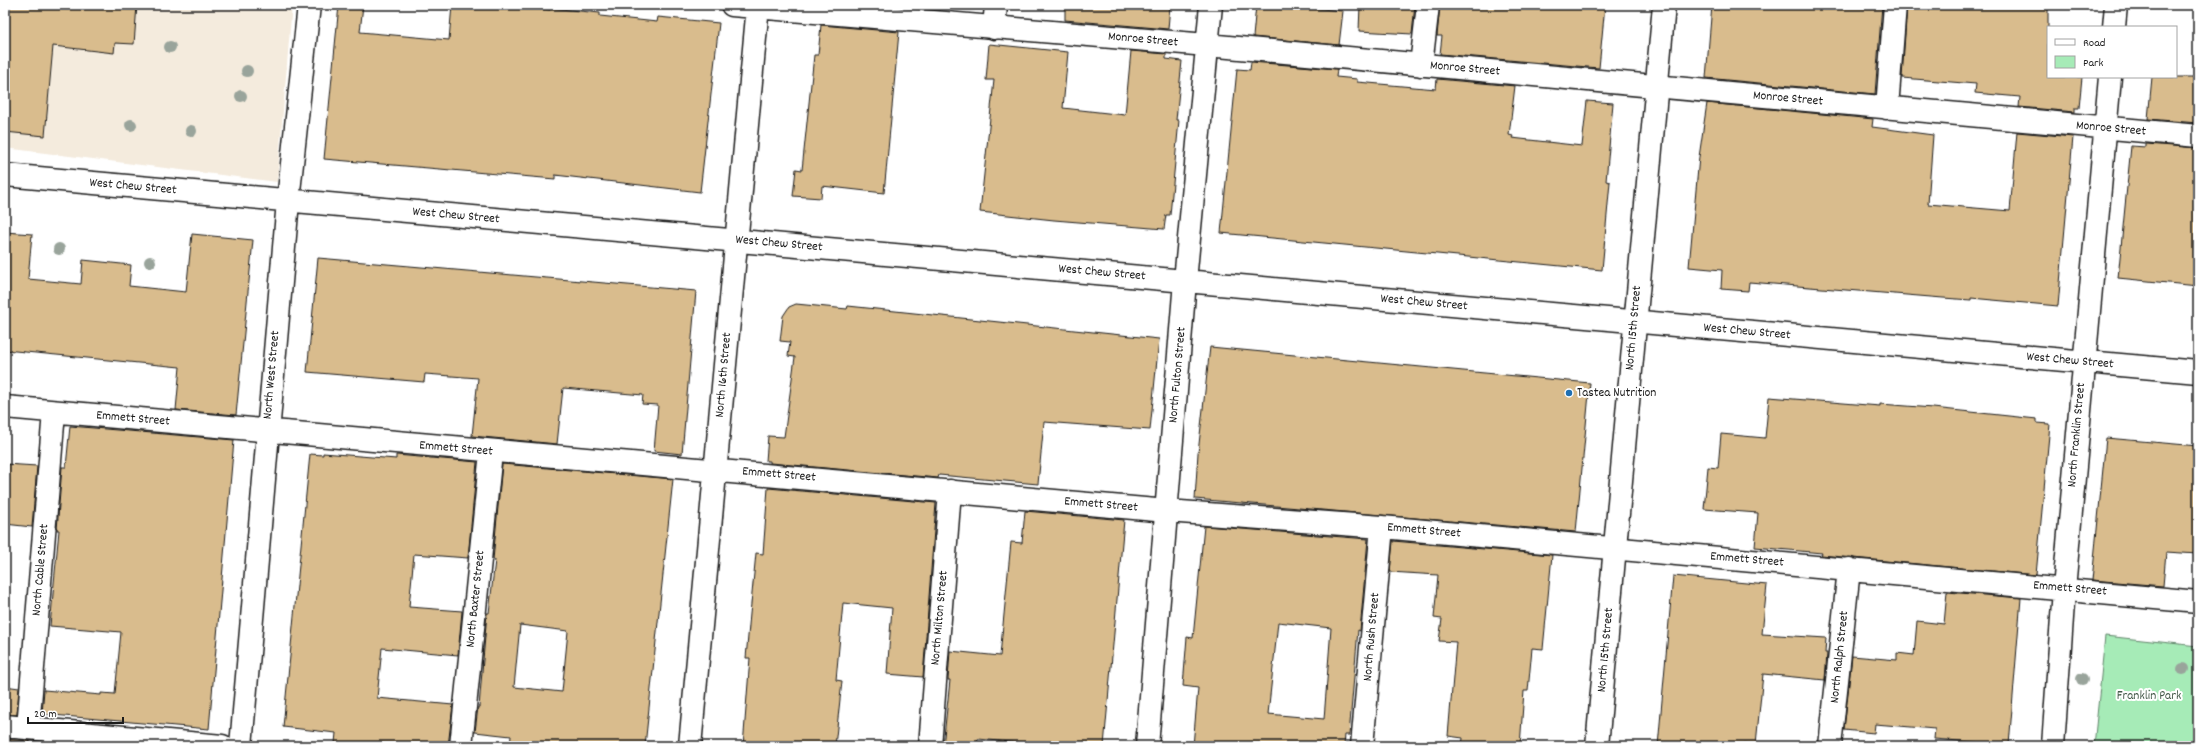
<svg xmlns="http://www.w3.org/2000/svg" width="2203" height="751" viewBox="0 0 2203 751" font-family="Dekko,sans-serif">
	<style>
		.built { fill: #f4ebdd }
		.green { fill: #a6ebb7; stroke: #61846a }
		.building { fill: #d9bc8d; stroke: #1c1c1c; fill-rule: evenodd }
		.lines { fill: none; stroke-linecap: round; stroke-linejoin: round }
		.minor-casing { stroke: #1c1c1c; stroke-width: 25 }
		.major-casing { stroke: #1c1c1c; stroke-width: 25 }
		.minor { stroke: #fff; stroke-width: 22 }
		.major { stroke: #fff; stroke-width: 22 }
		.tree { fill: #99a49b }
		.poi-dot { fill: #1f6fb2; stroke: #fff; stroke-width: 1.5 }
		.labels { text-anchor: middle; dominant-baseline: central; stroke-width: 4; stroke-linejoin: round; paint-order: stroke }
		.street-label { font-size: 13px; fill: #1c1c1c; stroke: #fff }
		.poi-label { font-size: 13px; fill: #1c1c1c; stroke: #fff; text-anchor: start }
		.park-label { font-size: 13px; fill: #455a4a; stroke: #fff }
	</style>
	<rect width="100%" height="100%" fill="#fff"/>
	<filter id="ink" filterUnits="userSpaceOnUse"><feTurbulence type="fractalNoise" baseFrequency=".025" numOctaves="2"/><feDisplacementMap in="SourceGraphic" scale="8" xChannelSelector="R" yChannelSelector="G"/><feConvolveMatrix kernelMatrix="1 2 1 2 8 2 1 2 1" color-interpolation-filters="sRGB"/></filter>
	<g filter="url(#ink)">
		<!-- built -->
		<path class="built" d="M5,5h287l-15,177 -272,-34z"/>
		<!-- green -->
		<path class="green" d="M2105,636l93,10v100h-104z"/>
		<!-- building -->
		<path class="building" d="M5,5h132l-3,39 -19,-1 -1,10 -61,-7 -8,90 -40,-4z
			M339,5h24l-3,27 89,8 3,-35h56l42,5v-2l50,5v3l57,6 1,-5 61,6 -19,169 -145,-17v4l-231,-20z
			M1065,5h105l-2,24 -103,-9z
			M1256,5h55l-1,3 33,3 -4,34 -86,-8z
			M1360,5h55l-3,29 -53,-3z
			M1440,5h165l-6,63 -159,-14 2,-18h-5z
			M1712,5h170l-7,89 -169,-16z
			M1907,5h141v72h34l-3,31h-4v4l-56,-5 1,-10 -45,-4 1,-9 -74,-6z
			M821,25l78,7 -15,161 -62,-7 -1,12 -28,-2 3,-27 6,1 12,-115h4z
			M989,44l79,8 -5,56 62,7 6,-64 35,3v5l16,2 -6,59h3l-9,95h-4l-2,14 -110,-9 -74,-8 14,-132h-8z
			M1251,62l86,7 -1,8 21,2v3l79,7 1,-10 78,7 -6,49 4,1 -1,2 70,8 5,-45 26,2 -7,78 4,1 -8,88 -381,-37 16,-164 13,1z
			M2152,77h46v46l-50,-4z
			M1707,103l166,16 -1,8 61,8 -5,69 82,7 7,-79 56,5 -15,169 -87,-8v2l-28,-2 -194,-16 -1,9 -27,-2 1,-19 -33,-3 10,-110z
			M2146,144l52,4v138l-80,-8 13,-132 15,1z
			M5,232l27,2 -4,45 53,5 2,-24 48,5 -2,21 57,6 6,-58 61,6 -17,175 -60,-5 4,-43 -175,-17z
			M318,258l378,33 -14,163 -28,-3 4,-46 -16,-1 1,-9 -80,-7 -6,56 -85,-8 6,-58 -53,-4 -1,8 -117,-10z
			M796,304l51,5 1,-3 311,33 -9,91 -106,-8 -6,62 -99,-9 -1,3 -168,-15v-2h-4l2,-25 16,1 11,-80 -7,-1 2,-14 -10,-1 3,-25 6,-9z
			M1210,347l380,36 -14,149 -381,-33 3,-46z
			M1769,397l111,9v-2l53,4 104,11v4l13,1 -14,151 -215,-20 1,-2 -67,-6 3,-34 -54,-4 4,-42 10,1 3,-34 44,4z
			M70,426l164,14 -25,289 -167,-15 2,-24 57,5v-2l14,1 6,-62 -71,-6 9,-96h-2l5,-63h4z
			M2106,438l92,8v108l-32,-2 -3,34 -71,-6z
			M323,453l73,6v-4l81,7 -9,96 -54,-4 -5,53 53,4 -4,44 -76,-7 -5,50 76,7 -5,41h-41l-26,-3v3h-10l-36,-3 1,-10 -53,-6 27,-273 13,1z
			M5,464l32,2 -5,61 -27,-3z
			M502,464l171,15 -28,267h-135l1,-10 -36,-4 3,-25h1l8,-94h2l6,-53h-2zM520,625l48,6 -6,61 -48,-5z
			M768,488l168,15 -13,174 -36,-3 5,-66 -49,-5 -7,77 6,1 -7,65h-92l7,-88h-4l4,-44 6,-61 7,1z
			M1025,511l99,9 -20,226h-52l-74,-7 -1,7h-34l7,-66h-2l2,-29 50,5 11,-114 11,1z
			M1204,526l164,13 -8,92 -2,-1 -9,105h-4l-1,11h-151l5,-58 -15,-2 4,-49 6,1zM1278,622l53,6 -7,91 -56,-5z
			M1393,541l159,14 -9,94 -11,-1 -4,43h-4l-4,55h-58l1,-8 -15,-2 8,-94 -17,-1 3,-22 -8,-1 4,-43 -48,-3z
			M1673,576l94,9 -5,49 64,4 -1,15h2l-2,27 -62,-6 -7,70 -13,-1v3h-85z
			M1947,592l74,6 -12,147 -75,-6 1,-10 -60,-5 -1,9 -30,-3 8,-74 45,4v-7l17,2 3,-34 27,3z
			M5,686l14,2 -2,27 -12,-1z
			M5,739l25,2v5h-25z"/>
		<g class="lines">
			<!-- minor casing -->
			<g class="minor-casing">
				<path id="minor" d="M732,5l475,40 991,91
					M2114,27l2,-22
					M994,28l2,-23
					M1421,65l7,-60
					M1887,108l8,-103
					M5,175l2193,197
					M5,407l1162,104 215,16 816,75
					M5,726l217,20
					M28,728l26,-316
					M241,746l47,-545 21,-196
					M461,746l30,-294
					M690,746l68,-741
					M930,746l20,-255
					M1147,746l38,-465 26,-276
					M1362,746l20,-219
					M1830,746l19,-177
					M2053,746l11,-157 46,-512"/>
			</g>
			<!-- major casing -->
			<g class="major-casing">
				<path id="major" d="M1597,746l67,-741"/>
			</g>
			<!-- minor -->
			<use href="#minor" class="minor"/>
			<!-- major -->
			<use href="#major" class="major"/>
		</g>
		<!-- trees -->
		<g class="tree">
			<circle cx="170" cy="47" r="6"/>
			<circle cx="247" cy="71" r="6"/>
			<circle cx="241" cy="96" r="6"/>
			<circle cx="131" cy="125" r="6"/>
			<circle cx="191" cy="131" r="6"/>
			<circle cx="59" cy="249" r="6"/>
			<circle cx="150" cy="262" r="6"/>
			<circle cx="2183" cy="669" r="6"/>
			<circle cx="2082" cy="679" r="6"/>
		</g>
	</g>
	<!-- markers -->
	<circle class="poi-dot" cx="1569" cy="393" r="4"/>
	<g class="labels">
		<!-- street labels -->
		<g class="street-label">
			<text transform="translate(1143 40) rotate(5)">Monroe Street</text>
			<text transform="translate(1465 69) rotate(5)">Monroe Street</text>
			<text transform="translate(1788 99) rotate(5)">Monroe Street</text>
			<text transform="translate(2111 129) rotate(5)">Monroe Street</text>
			<text transform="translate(133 187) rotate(5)">West Chew Street</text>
			<text transform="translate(456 216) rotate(5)">West Chew Street</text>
			<text transform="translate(779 244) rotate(5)">West Chew Street</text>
			<text transform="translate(1102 273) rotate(5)">West Chew Street</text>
			<text transform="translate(1424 303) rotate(5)">West Chew Street</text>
			<text transform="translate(1634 328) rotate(-85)">North 15th Street</text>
			<text transform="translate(1747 332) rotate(5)">West Chew Street</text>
			<text transform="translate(2070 361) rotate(5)">West Chew Street</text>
			<text transform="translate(272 375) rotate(-85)">North West Street</text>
			<text transform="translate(724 375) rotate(-85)">North 16th Street</text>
			<text transform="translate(1178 375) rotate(-85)">North Fulton Street</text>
			<text transform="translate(133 419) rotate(5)">Emmett Street</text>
			<text transform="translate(2077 435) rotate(-85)">North Franklin Street</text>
			<text transform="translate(456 449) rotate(5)">Emmett Street</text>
			<text transform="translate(779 475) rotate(5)">Emmett Street</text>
			<text transform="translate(1101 505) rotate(5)">Emmett Street</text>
			<text transform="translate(1424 531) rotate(5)">Emmett Street</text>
			<text transform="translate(1747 560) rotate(5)">Emmett Street</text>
			<text transform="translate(41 570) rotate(-85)">North Cable Street</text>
			<text transform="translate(2070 589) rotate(5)">Emmett Street</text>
			<text transform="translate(476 599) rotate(-84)">North Baxter Street</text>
			<text transform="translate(940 618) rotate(-85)">North Milton Street</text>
			<text transform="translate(1372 637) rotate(-85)">North Rush Street</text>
			<text transform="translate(1606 650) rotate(-85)">North 15th Street</text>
			<text transform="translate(1840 657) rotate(-84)">North Ralph Street</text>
		</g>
		<!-- poi labels -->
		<g class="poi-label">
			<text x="1577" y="393">Tastea Nutrition</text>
		</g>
		<!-- park labels -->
		<g class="park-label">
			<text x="2149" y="696">Franklin Park</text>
		</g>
	</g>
	<!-- margin -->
	<rect width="2203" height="751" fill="none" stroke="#fff" stroke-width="20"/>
	<rect x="10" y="10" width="2183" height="731" fill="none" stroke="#1c1c1c" stroke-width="1.5" filter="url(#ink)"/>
	<!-- legend -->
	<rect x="2047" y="26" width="130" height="52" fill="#ffffff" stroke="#a4a4a4"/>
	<rect x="2055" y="39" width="20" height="6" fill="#ffffff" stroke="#a4a4a4"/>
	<text x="2083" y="46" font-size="12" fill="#1c1c1c">Road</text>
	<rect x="2055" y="56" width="20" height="12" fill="#a6ebb7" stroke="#a4a4a4"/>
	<text x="2083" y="66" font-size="12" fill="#1c1c1c">Park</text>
	<!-- scale -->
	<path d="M28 717v6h95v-6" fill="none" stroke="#1c1c1c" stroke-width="2"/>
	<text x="34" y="717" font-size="12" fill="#1c1c1c" stroke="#ffffff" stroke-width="3" paint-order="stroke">20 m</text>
</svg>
